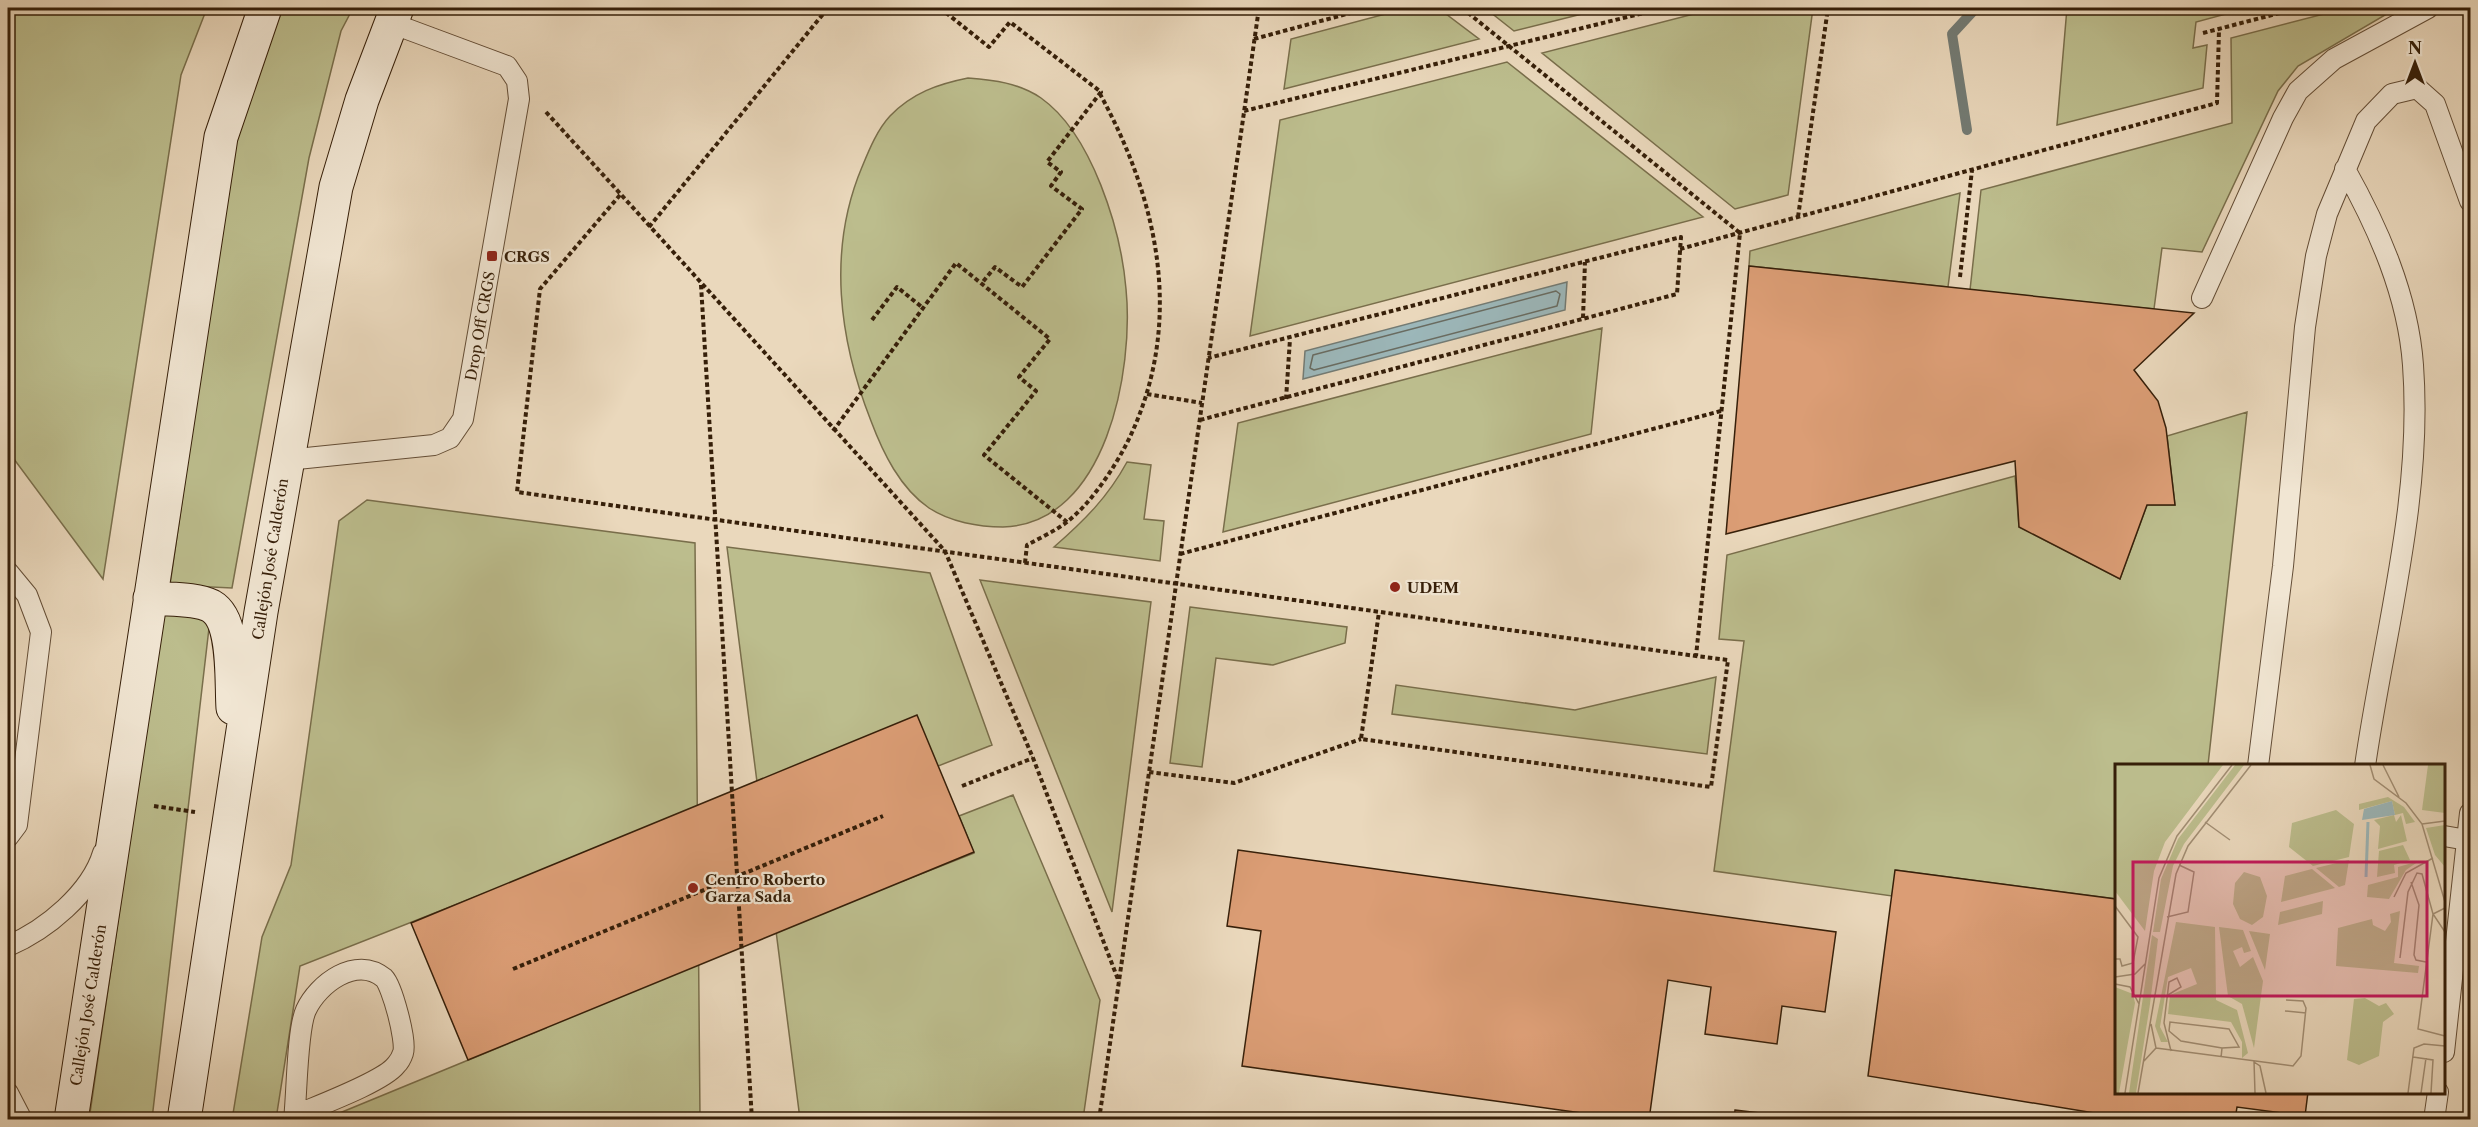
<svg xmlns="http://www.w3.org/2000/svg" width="2478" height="1127" viewBox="0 0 2478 1127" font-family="'Libre Caslon Text',serif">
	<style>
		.green { fill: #bcbd8d; stroke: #796e4b; stroke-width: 1.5 }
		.water { fill: #9cb8bb; stroke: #737b74; stroke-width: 1.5 }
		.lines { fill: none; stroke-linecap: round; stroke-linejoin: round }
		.shore { stroke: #696c62; stroke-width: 1.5 }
		.stream { stroke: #737b74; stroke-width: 10 }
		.building { fill: #db9d75; stroke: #361f09; stroke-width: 1.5 }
		.lane-casing { stroke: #634d36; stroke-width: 22 }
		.secondary-casing { stroke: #361f09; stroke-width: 35 }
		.path { stroke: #361f09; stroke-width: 4; stroke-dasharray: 4.5 3; stroke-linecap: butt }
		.lane { stroke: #f1e6d3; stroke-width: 20 }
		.secondary { stroke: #f1e6d3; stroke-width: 33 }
		.poi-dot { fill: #8f2418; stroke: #f1e6d3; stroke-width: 2 }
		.labels { text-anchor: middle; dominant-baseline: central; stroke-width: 4.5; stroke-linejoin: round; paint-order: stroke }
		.poi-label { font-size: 15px; font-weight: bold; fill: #361f09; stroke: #f1e6d3; text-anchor: start }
		.street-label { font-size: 15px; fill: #361f09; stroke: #f1e6d3 }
		.inset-river { fill: none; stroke: #9cb8bb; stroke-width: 3 }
		.inset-road { fill: none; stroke: #a28e74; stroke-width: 1.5 }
		.view { fill: #c2185b; fill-opacity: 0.15; stroke: #c2185b; stroke-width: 3 }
		.inset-edge { fill: none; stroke: #361f09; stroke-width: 3 }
	</style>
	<rect width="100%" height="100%" fill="#ead8bc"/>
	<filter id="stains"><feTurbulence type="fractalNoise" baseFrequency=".00333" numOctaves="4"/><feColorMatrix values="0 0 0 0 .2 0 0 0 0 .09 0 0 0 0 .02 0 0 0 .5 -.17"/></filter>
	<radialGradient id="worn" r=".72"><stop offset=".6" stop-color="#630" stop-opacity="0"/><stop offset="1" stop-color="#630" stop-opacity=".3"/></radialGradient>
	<!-- green -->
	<path class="green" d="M8,8h199l-26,67 -78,504 -95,-128z
		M282,8h71l-12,23 -32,127 -77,430 -62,-3 63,-440z
		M1408,8h30l41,31 -195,50 7,-50z
		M1485,8h121l-92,23z
		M1717,8h96l-25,187 -53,14 -193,-156z
		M2067,8h181l-52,14 -3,26 14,-3 -4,43 -146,37z
		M2347,8h50l-99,58 -20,25 -76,161 -40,-4 -8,61 -184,-19 11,-100 251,-67 -1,-85z
		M1507,62l196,155 -453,119 30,-216z
		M968,78c26,2 51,5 73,20 51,36 80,132 85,191 8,80 -19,235 -123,238 -24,0 -53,-5 -74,-19 -29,-20 -46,-55 -58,-87 -32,-81 -44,-171 -9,-254 7,-17 15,-37 28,-51 22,-23 48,-32 78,-38z
		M1960,193l-12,94 -199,-21 1,-15z
		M1602,328l-11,106 -368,98 15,-109z
		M2247,412l-39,353 -92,1v133l-220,-29 -4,26 -178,-25 30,-230 -25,-2 8,-84 288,-79 4,51 101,52 27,-74h28l-8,-69z
		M1127,462l24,3 -7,54 20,2 -4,40 -106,-14c30,-26 54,-50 73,-85z
		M367,500l328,43 5,576h-375l221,-91 -58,-136 -188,74 -24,153 -44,1 30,-183 29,-72 48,-344z
		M727,547l203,26 62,172 -54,21 -35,115 71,-28 -15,-37 54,-21 87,205 -17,119h-283z
		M980,580l171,22 -39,310z
		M1190,607l157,20 -2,16 -72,22 -57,-7 -14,109 -32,-4z
		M163,612l38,5 8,11 -57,491 -63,1z
		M1716,677l-9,77 -315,-40 4,-29 179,25z"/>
	<!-- water -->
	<path class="water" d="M1567,282l-2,28 -262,69 2,-28z"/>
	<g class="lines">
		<!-- shore -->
		<path class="shore" d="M1556,291l4,3 -3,12 -243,64 -4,-2 3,-13z"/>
		<!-- stream -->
		<path class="stream" d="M1967,130l-15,-96 24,-26"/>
	</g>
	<!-- building -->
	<path class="building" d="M1749,266l445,47 -60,57 24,31 8,27 9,77h-28l-27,74 -101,-52 -4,-66 -289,73z
		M917,715l57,137 -506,208 -57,-137z
		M1238,850l598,82 -11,80 -43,-6 -5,38 -72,-10 6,-47 -43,-7 -19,140 -24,-1 -383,-53 19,-135 -34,-5z
		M1895,870l221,29v193h192l-3,24 -68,-9 -2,13h-98l-269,-44z
		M1735,1110l41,5 -1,5h-41z"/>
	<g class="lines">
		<!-- lane casing -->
		<g class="lane-casing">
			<path id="lane" d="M2345,169c33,59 63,126 68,196 10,135 -29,268 -48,401
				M2202,298l81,-180 15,-27 36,-32 94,-51
				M287,460l147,-15 16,-7 13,-19 56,-320 -2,-18 -10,-15 -116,-43
				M8,572l19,23 14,37 -24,193 -9,12
				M2258,766l25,-200 22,-239 11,-71 11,-42 39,-93 26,-27 25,-6 18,16 35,97
				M2444,836l23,4
				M8,946c38,-16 83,-53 95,-93
				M2444,1052l26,-239
				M8,1093l14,27
				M294,1120c3,-26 3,-91 12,-110 12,-26 50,-55 78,-32 8,8 23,63 19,75 -1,3 -4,9 -7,12 -13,17 -79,41 -102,51
				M2434,1120l4,-28"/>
		</g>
		<!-- secondary casing -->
		<g class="secondary-casing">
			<path id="secondary" d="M150,598c18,2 45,0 61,8 25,14 20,75 22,102
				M71,1120l150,-983 44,-129
				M184,1120l77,-508 75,-425 26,-87 35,-92"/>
		</g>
		<!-- path -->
		<path class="path" d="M940,8l49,39 21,-25 91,70 -54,70 14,10 -10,14 31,23 -60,78 -27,-20 -13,16
			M1462,8l278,225 -44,423
			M2203,33l96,-25
			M1254,39l115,-31
			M1244,111l420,-103
			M546,112l399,439 88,207 86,224
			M620,195l-80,94 -23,203c393,55 786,109 1179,164l32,4 -17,127 -350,-48 18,-127
			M1798,217l30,-209
			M649,227l179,-219
			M1680,249l537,-146 2,-73
			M1960,277l12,-107
			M701,285l51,835
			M1583,318l2,-56
			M872,320l25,-33 26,21
			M1147,394l55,9
			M1286,399l4,-60
			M1200,420l477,-126 4,-57 -473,121
			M833,431l123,-168 94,76 -31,38 17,14 -52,64 83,67
			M1180,554l541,-143
			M1025,563l2,-18c13,-7 28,-14 40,-23 24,-19 46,-52 60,-79 58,-117 33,-239 -27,-349
			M1149,772l85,11 127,-44
			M962,786l71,-28
			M154,806l41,6
			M513,969l370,-153
			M1099,1120l160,-1112"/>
		<!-- lane -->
		<use href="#lane" class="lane"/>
		<!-- secondary -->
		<use href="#secondary" class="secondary"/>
	</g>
	<!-- markers -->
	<g class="poi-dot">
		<rect x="486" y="250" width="12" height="12" rx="3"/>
		<circle cx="1395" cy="587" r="6"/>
		<circle cx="693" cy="888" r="6"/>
	</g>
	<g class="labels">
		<!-- poi labels -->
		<g class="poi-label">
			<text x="504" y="256">CRGS</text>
			<text x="1407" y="587">UDEM</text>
			<text x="705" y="879">Centro Roberto<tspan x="705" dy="17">Garza Sada</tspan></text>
		</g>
		<!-- street labels -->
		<g class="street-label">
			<text transform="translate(480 326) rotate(-80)">Drop Off CRGS</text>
			<text transform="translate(270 559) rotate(-81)">Callejón José Calderón</text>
			<text transform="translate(88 1005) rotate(-81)">Callejón José Calderón</text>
		</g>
	</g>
	<!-- overview -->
	<g transform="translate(2115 764)">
		<rect width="330" height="330" fill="#ead8bc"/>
		<path d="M0,1h108l-58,77 -11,29 -9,60 -30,-40zM120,1h9l-60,79 -11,22 -13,66h-7l8,-53 17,-40zM313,1h17v48l-23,-3zM273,33l16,10 11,15 -9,2 -3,-11 -8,2 -3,-14 -33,9v-6zM221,46l18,14 -5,33 -36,9 -24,-19 3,-24zM279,51l2,7 5,-7 6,26 -29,8 2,-23 -6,-6zM330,61v42l-10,-12 -9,-27zM288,81l7,15 -16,5 1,8 -18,4 2,-26zM234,96l-4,25 -6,2 -23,-19zM304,97l-13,9 -17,29 -22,-2 1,-12 30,-8v-10zM197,105l23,19 -54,14 4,-26zM129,108l16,5 7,19 -4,21 -11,8 -12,-6 -7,-15 2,-21zM208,137l-1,13 -44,11 2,-13zM285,147l-6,52 25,3 -1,7 -82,-7 2,-38 34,-9 1,6 12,6 6,-9 -1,-8zM61,158l39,5 1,73 21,10 11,43 -6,5v-16l-11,-20 -63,-8 2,-19 27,-11 -6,-16 -23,9 -8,50 8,15h-7l-6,-16zM104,163l24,3 8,21 -7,2 -2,-6 -9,4 7,16 13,-10 10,24 -9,67 -12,-44 -14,-8zM134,167l21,3 -5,36zM37,171l6,4 -8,65 -14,89h-7zM0,223l18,7 2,9 -16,90h-4zM250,234l14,8 7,-3 8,11 -11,8 -4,34 -20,9 -12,-5 7,-61z" fill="#bcbd8d"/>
		<path d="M277,37l3,14 -33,5 2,-11z" fill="#9cb8bb"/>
		<path class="inset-river" d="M251,113l2,-55"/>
		<path class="inset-road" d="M255,1l4,14 32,24 16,21 23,78M268,1l16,32M90,58l25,18M307,60l23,-3M296,118l8,23 -5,50 2,5 10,2M279,133l12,-24 27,-15M0,142l23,31 -5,26 -11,3 -2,-7h-5M330,144l-12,6 -15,115 27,7M52,153l21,-5 6,-40 -15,-7M285,194l8,-66 9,-19 5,1 11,40 12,18M0,213l20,-3 10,-10M0,220l15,3 9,17M53,231l13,-8 -4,-9 -8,4 -5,41 7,28M170,247l21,2M41,284l137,18 8,-10 5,-48 -3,-7 -17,-1M298,293l20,3 -2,33M106,294l1,-10 17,-1 -10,-18 -59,-7 -1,9 12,10 41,7M29,297l12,-13 -5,-24M139,297l1,32M139,298l6,4 6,27M10,329l34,-215 18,-42 55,-71M23,329l38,-219 12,-28 63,-81M293,329l6,-45 10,-4 21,2M306,329l5,-35"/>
		<path class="view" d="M18,98h294v134h-294z"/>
		<rect width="330" height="330" class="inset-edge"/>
	</g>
	<!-- margin -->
	<rect width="2478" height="1127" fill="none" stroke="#ead8bc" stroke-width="30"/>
	<rect x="9" y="9" width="2460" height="1109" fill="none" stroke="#361f09" stroke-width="3"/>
	<rect x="15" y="15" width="2448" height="1097" fill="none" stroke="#361f09" stroke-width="1.5"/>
	<!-- north arrow -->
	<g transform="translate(2415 63)" stroke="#f1e6d3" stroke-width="4.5" paint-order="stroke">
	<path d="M0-4.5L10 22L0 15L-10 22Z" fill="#361f09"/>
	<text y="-9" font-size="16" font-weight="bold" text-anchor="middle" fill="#361f09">N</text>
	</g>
	<rect width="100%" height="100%" filter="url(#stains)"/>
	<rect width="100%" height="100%" fill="url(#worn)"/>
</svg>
